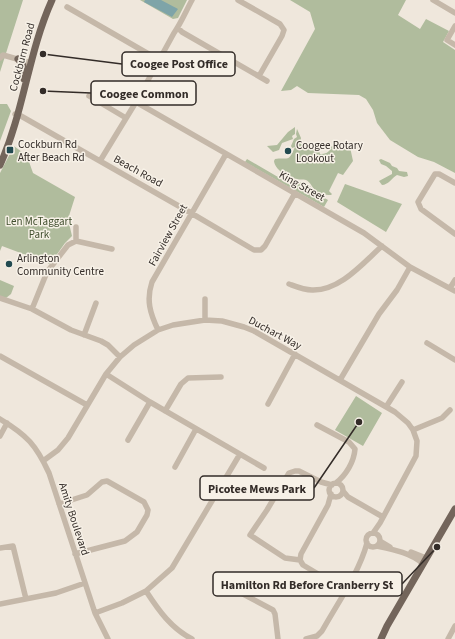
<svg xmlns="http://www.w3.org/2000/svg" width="455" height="639" viewBox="0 0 455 639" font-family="'Source Sans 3',sans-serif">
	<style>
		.green { fill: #b0bc9d }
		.water { fill: #7ea4a8 }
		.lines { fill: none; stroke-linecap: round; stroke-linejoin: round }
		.minor { stroke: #c5b8a9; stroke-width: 5.5 }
		.major { stroke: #73655b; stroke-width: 7 }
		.poi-dot { fill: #224a50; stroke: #f7f1e7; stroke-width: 1.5 }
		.labels { text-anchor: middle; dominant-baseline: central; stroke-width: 3; stroke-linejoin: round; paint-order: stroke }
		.street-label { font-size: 11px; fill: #332c28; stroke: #f7f1e7 }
		.poi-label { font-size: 11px; fill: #332c28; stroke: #f7f1e7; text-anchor: start }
		.park-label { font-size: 11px; fill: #414f2f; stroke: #f7f1e7 }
		.leader { fill: none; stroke: #332c28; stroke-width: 1.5 }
		.callout-dot { fill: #332c28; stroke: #f7f1e7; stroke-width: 1.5 }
		.callout { fill: #f7f1e7; stroke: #332c28; stroke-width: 1.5 }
		.callout-label { font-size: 12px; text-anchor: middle; font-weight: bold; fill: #332c28 }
	</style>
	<rect width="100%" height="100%" fill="#efe7dc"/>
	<!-- green -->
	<path class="green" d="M0,0h23l-23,72z
		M140,0h47l-9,18 -5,1z
		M290,0h116l-8,15 22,14 6,-10 23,12 -6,11 12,8v123l-21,-11 -16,-5 -28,-17 -13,-17 -4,-13 -7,-11 -7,-4 -51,-2 -11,-7 -6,4 -10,1 34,-62 -5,-17z
		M0,104h7l4,7 -11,30z
		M295,127v7l-3,2 1,3 -11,4 -3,7 -6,2 -6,-6 10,-1 11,-13z
		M297,129l4,9 -1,4h3c7,6 10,5 16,9l1,3c5,0 10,-1 10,-7 5,-2 15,-4 20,-5v5l3,14 -10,14 -5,-2 -9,18 3,3 -1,1c-6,0 -13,-1 -17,-6 -3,-4 -4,-7 -8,-9 -3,-1 -6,0 -9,-1 -10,-2 -22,-9 -23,-18l1,-2c14,-2 13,4 20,-12l-3,1 -1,-2 3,-7 3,-2 -1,-3z
		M14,146l13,10 6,17 42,24 -7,22 4,17 -7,7 -15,21 -48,-18 -2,5v-78z
		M247,159l43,25 2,-3 14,2 4,3 4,6 14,8 -4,7 -79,-45z
		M381,159l9,4 2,3 5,2 2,3 8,1 1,4 -4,1 -7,-2c-5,3 -9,10 -15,10l-3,-4 13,-7v-3l-6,-5 -5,-2 -2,-4z
		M345,184l57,20 -16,28 -49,-30z
		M0,280l14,6 -3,8 -5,4 -6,-2z
		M356,396l26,17 -19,33 -28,-16z"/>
	<!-- water -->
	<path class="water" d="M145,0h16l17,9 -6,8 -28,-15z"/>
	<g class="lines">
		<!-- minor -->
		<path class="minor" d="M238,0l42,24 4,6 -2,6 -23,40
			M433,0l22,13
			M67,7l92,53
			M455,26l-8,14 8,5
			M178,28l4,4 85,49
			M0,58l3,-3 28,8
			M89,96l37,22
			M136,102l228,131 46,34 45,24
			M15,114l6,2 170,97 63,37h7l4,-4 30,-53
			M100,161l36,-59 38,-69c7,-10 12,-22 18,-33
			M455,183l-16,-9h-4l-17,28 3,7 34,25
			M76,227v14
			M289,284c8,3 15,6 23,6 28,1 51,-27 70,-44
			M450,288l5,-8
			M0,298l32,11 39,21 30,11 7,4 12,12
			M205,299v21
			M32,309l15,-37 21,-27 8,-4 36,8
			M158,330c-8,-17 -12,-30 -6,-48l74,-128
			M84,335l12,-32
			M427,343l28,17
			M0,356l87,49
			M106,374l44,28 114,66
			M340,380l39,-66 18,-24 13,-23
			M268,404l27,-50
			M386,407l16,-25
			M165,411l16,-27 7,-6 33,-1
			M0,419c27,16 36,26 49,54l46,140 13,26
			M317,425l32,17 6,7c-1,13 -9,26 -19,34
			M413,430l29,-12 8,-8
			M0,436l7,-13
			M128,440l22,-38
			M43,461l15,-11 10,-12 38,-64 14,-17 14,-12 24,-15 15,-5 32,-5 17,1 22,6 10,4 141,81 13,11 5,7 4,11 -1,15 -36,67 -7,10
			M175,467l21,-38
			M329 490a7 7 0 1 1 14 0a7 7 0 1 1-14 0Z
			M343,491l5,6 35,20
			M331,494l-3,11 -27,49 -1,6 3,5 42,25
			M59,504l28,-9 15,-13 5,-1 37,21 4,8 -1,5 -10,17 -12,9 -50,13
			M366 540a7 7 0 1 1 14 0a7 7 0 1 1-14 0Z
			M380,541l10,6
			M377,546c14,3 35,7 46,18
			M0,548l13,-2 13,53
			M411,552l15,6
			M300,560l-15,-2 -35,-23 17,-25 22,-37 6,-2h4l22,11 11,3
			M226,585l47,25 2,4 3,25
			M146,591c13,20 25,37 46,48
			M0,604l56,-11 29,-10
			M95,613l27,-10 24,-12 26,-23 68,-114
			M306,639l11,-3 5,-5c15,-27 37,-58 45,-88
			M448,639l7,-13"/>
		<!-- major -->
		<path class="major" d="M18,59l5,6 1,14
			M0,165c24,-53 28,-112 52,-165
			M381,639l6,-13 68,-117"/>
	</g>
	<!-- markers -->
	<g class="poi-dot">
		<rect x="6" y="146" width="8" height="8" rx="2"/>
		<circle cx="288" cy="151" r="4"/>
		<circle cx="9" cy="264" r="4"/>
	</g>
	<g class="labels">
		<!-- street labels -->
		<g class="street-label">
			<text transform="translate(22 57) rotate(-75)">Cockburn Road</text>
			<text transform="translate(138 171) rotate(29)">Beach Road</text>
			<text transform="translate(302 186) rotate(29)">King Street</text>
			<text transform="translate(168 235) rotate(-61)">Fairview Street</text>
			<text transform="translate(275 333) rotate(28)">Duchart Way</text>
			<text transform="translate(74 519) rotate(72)">Amity Boulevard</text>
		</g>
		<!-- poi labels -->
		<g class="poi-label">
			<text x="18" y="144">Cockburn Rd<tspan x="18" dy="13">After Beach Rd</tspan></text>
			<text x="296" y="145">Coogee Rotary<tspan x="296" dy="13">Lookout</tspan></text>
			<text x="17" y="258">Arlington<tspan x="17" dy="13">Community Centre</tspan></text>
		</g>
		<!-- park labels -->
		<g class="park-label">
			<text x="39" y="221">Len McTaggart<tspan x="39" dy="13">Park</tspan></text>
		</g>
	</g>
	<!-- callouts -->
	<path class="leader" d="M43 54L122 64M43 91L91 93M359 422L314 488M437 547L402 584"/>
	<g class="callout-dot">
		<circle cx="43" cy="54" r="4"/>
		<circle cx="43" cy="91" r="4"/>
		<circle cx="359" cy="422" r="4"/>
		<circle cx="437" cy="547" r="4"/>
	</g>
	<g class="callout">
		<rect x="122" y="52" width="113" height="24" rx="4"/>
		<rect x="91" y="81" width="105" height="24" rx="4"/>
		<rect x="200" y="476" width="114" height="24" rx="4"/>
		<rect x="213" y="572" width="189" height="24" rx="4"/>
	</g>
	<g class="callout-label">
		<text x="179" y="68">Coogee Post Office</text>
		<text x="144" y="98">Coogee Common</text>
		<text x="257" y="493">Picotee Mews Park</text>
		<text x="307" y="589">Hamilton Rd Before Cranberry St</text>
	</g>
</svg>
